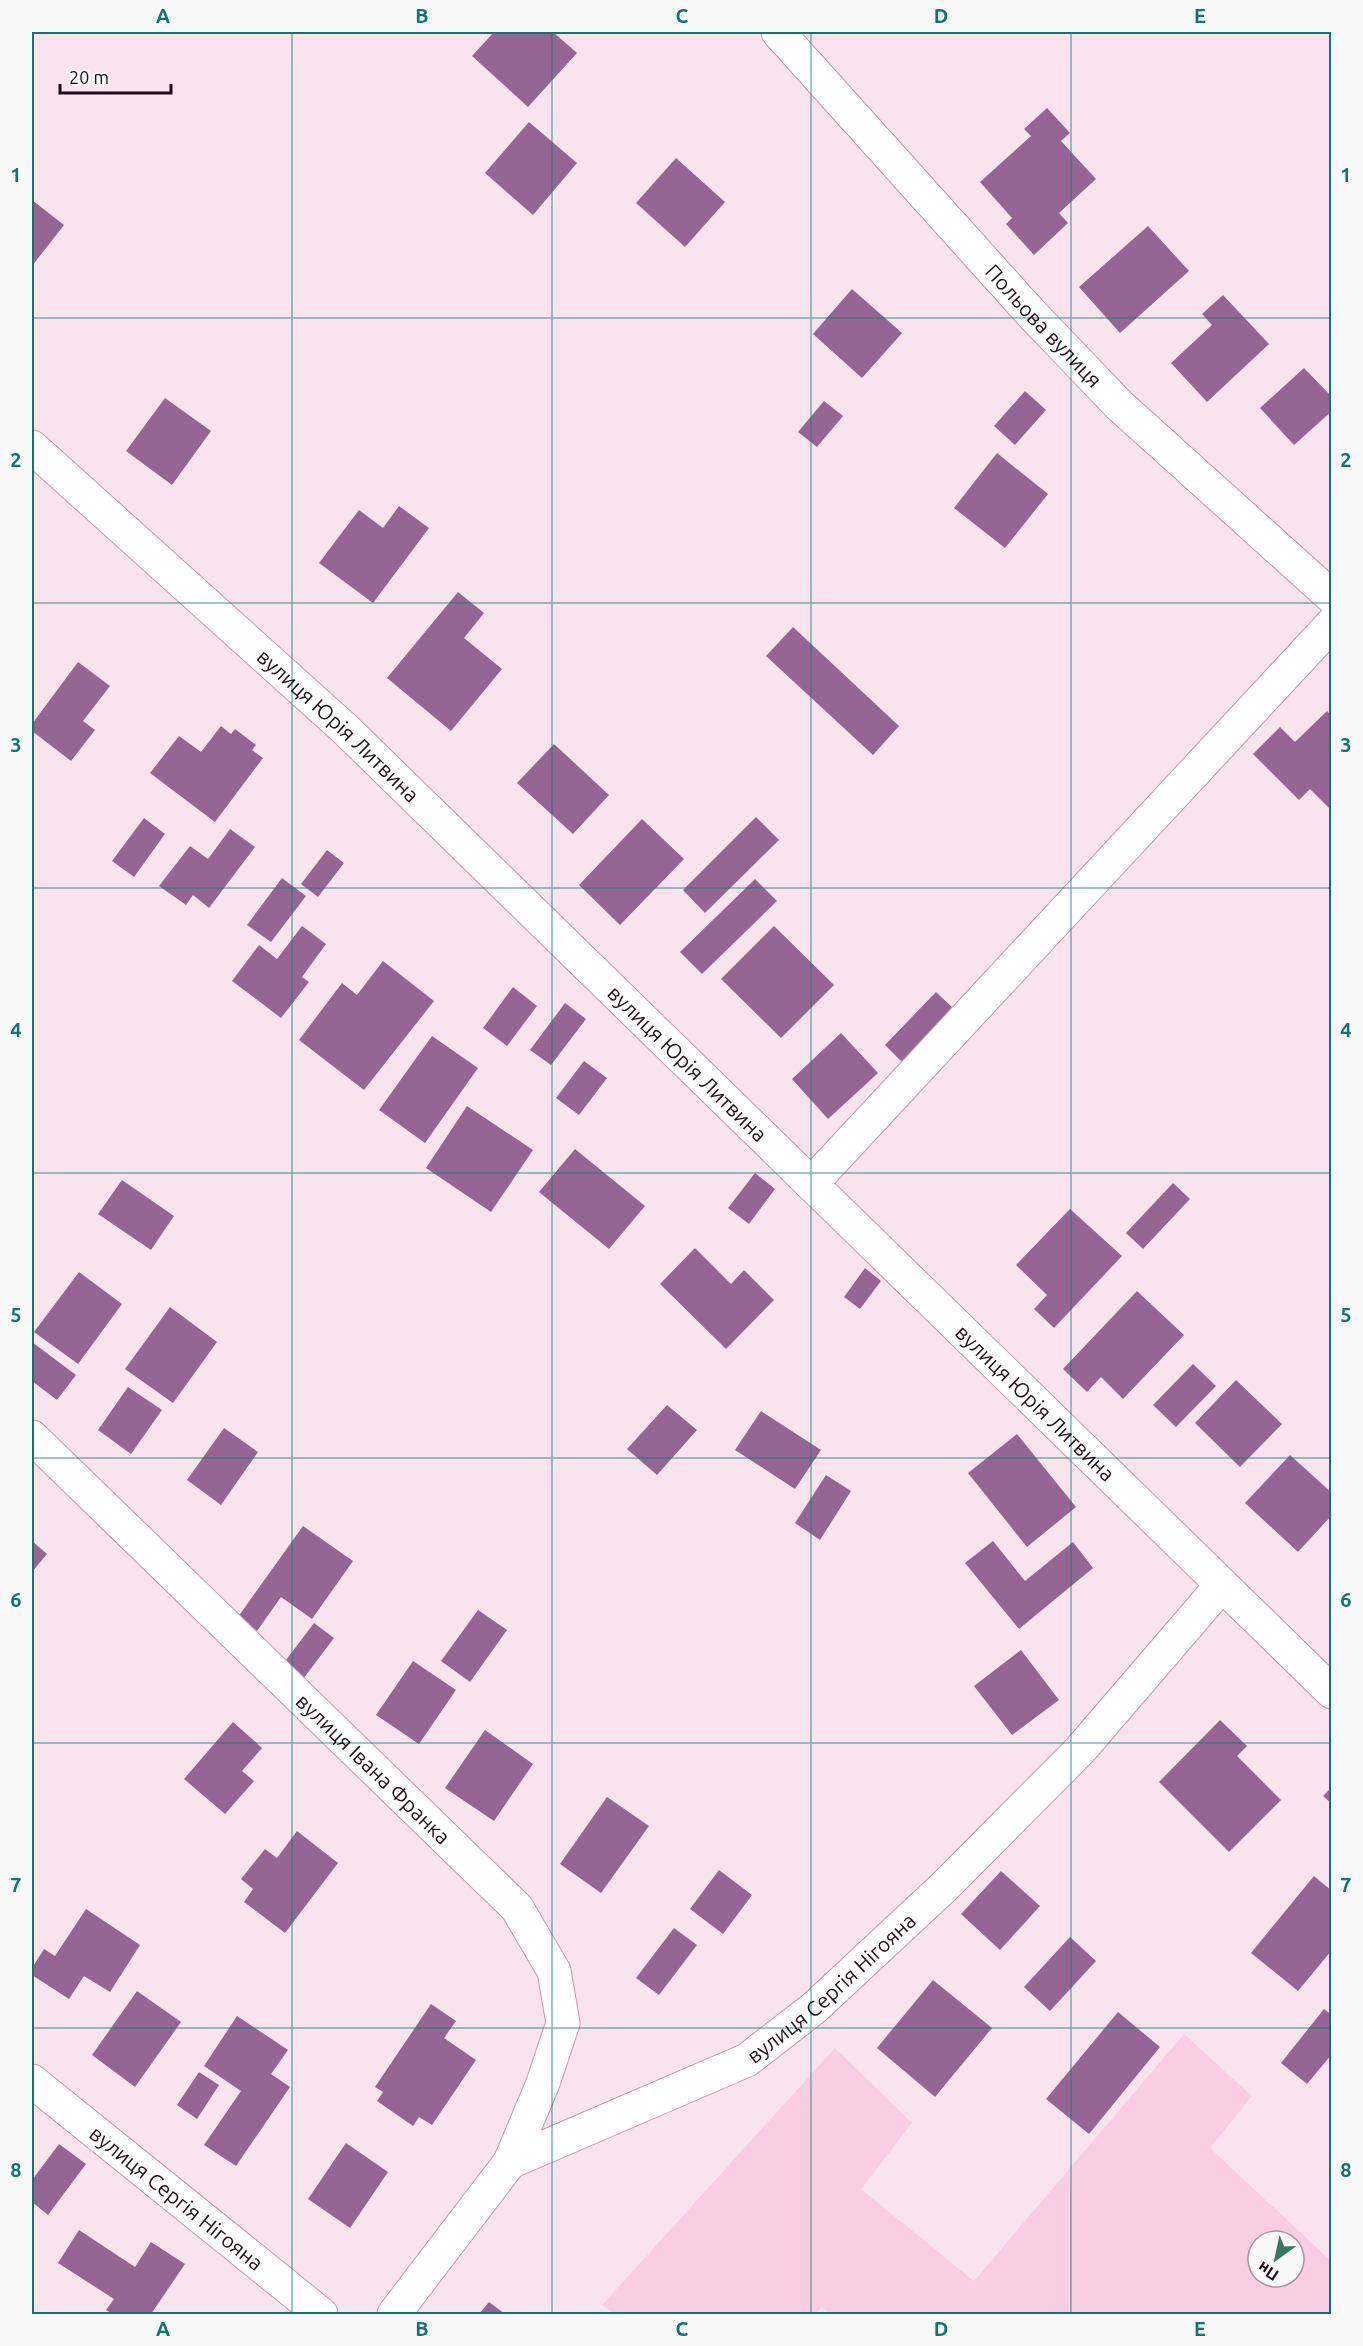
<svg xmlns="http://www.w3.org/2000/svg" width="1363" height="2346" viewBox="0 0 1363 2346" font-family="Ubuntu,sans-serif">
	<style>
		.green { fill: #f9cee2; fill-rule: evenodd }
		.building { fill: #956694 }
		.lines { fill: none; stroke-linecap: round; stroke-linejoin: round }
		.street-casing { stroke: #c897af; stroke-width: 35 }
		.street { stroke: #fff; stroke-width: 33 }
		.grid { fill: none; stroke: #0f766e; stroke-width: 1.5; stroke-opacity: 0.55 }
		.labels { text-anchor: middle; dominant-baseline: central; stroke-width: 4.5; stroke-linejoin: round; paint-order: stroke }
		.street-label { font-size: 21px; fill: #1e0d16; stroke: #f8f8f8 }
		.neatline { fill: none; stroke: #0f766e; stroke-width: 2 }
		.grid-label { font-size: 20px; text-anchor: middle; font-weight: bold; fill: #0f766e }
	</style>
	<rect width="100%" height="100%" fill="#f9e4ee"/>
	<!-- green -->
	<path class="green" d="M1184,2034l68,62 -42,52 121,113v53h-500l-9,-7 -6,7h-201l-13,-9 233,-257 77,75 -51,66 113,92zM1258,2241h36v36h-36z"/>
	<!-- building -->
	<path class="building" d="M494,32h59l24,21 -49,54 -56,-51z
		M1047,108l23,25 -9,8 35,38 -37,34 9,10 -34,32 -28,-31 6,-6 -32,-36 51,-46 -7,-7z
		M529,122l48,41 -44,52 -48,-42z
		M676,158l49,44 -40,45 -49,-44z
		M32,200l32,25 -32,41z
		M1148,226l41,45 -69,62 -41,-46z
		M852,289l50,44 -40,45 -49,-44z
		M1223,295l46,49 -62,58 -36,-39 41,-38 -10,-11z
		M1304,368l28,29v14l-38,34 -34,-37z
		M1025,391l21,19 -31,35 -21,-19z
		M165,398l46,33 -39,54 -46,-34z
		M824,401l19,15 -26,31 -19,-15z
		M997,453l51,41 -43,54 -51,-40z
		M399,506l30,22 -56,75 -54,-40 40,-53 24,18z
		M458,592l26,21 -20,25 38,31 -51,62 -64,-53z
		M793,627l106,99 -26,29 -107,-99z
		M78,662l32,24 -27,35 12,9 -24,31 -39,-30v-7z
		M1327,711l5,5v95l-22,-22 -11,11 -46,-46 27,-27 15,15z
		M221,726l10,8 4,-5 21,16 -4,5 11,8 -48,64 -65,-49 29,-37 22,16z
		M554,744l55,51 -36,39 -56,-51z
		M756,817l23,23 -74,73 -22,-23z
		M144,818l21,16 -31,43 -22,-16z
		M642,819l42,40 -64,66 -41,-40z
		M230,829l25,18 -46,61 -16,-13 -7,10 -27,-19 31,-40 18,13z
		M327,850l17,13 -26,34 -17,-13z
		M282,878l24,18 -35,46 -24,-17z
		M755,879l22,22 -75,73 -22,-22z
		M302,926l24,18 -24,33 7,5 -28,36 -49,-37 27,-36 18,14z
		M774,926l60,59 -53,53 -60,-59z
		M383,961l51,40 -70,89 -65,-50 43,-57 15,12z
		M513,987l24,19 -30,40 -24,-18z
		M936,992l18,17 -51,54 -18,-18z
		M565,1003l21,16 -35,46 -21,-15z
		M841,1033l37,40 -50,46 -36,-40z
		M432,1036l46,32 -53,75 -46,-33z
		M584,1061l23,17 -28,37 -23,-17z
		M467,1106l66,44 -42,62 -65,-44z
		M575,1149l70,57 -36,43 -70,-57z
		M755,1173l20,16 -26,35 -21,-16z
		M122,1180l52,36 -23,34 -53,-36z
		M1173,1183l17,16 -47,50 -17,-16z
		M1070,1209l52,47 -68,72 -20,-19 13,-14 -31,-30z
		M695,1248l36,36 13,-14 30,30 -48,49 -66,-65z
		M865,1268l16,13 -21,28 -16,-12z
		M79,1272l43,32 -44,60 -44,-32z
		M1137,1291l47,44 -61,64 -22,-22 -14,15 -24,-23z
		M170,1307l47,35 -44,61 -48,-34z
		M32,1342l44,33 -19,25 -25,-19z
		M1193,1364l23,22 -40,41 -23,-22z
		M1236,1380l46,44 -42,43 -45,-44z
		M128,1387l34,23 -31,44 -33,-24z
		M667,1405l30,25 -40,45 -30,-26z
		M761,1411l60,39 -26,39 -60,-39z
		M224,1428l34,24 -37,53 -34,-25z
		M1017,1434l59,73 -49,40 -59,-74z
		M1290,1455l42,38v22l-34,37 -53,-49z
		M826,1475l25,16 -31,49 -25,-17z
		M303,1526l50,35 -41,58 -31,-22 -24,34 -19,-14z
		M32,1541l15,13 -15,18z
		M993,1541l32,40 48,-39 20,26 -74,61 -54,-66z
		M478,1610l29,20 -37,52 -29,-21z
		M314,1623l20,15 -31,41 -20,-15z
		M1021,1650l38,50 -47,35 -38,-49z
		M413,1661l43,29 -37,54 -43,-29z
		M1220,1720l27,26 -10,10 44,44 -52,52 -70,-70z
		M233,1722l29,26 -20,23 12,10 -29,33 -41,-35z
		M485,1730l48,34 -39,57 -49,-33z
		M1332,1787v17l-9,-8z
		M607,1797l42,29 -48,67 -41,-29z
		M297,1831l41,32 -53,70 -41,-31 9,-13 -12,-10 24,-30 12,9z
		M719,1870l33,25 -29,39 -33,-25z
		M1001,1871l39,35 -40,44 -39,-36z
		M1314,1876l18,15v59l-34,41 -47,-38z
		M86,1909l54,36 -30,47 -26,-16 -15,23 -37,-24v-7l12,-19 11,7z
		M674,1928l23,17 -38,50 -23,-17z
		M1070,1937l26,24 -46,50 -26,-24z
		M933,1980l59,48 -57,69 -58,-49z
		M137,1991l44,31 -46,65 -43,-32z
		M431,2004l25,17 -12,17 32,22 -44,65 -13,-8 -6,9 -36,-25 6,-9 -8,-5z
		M1324,2009l8,6v39l-25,30 -26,-21z
		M1118,2012l42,35 -71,87 -43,-35z
		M237,2016l51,34 -17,24 19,13 -54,79 -32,-21 37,-54 -37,-25z
		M199,2072l20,13 -22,34 -20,-14z
		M346,2143l42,29 -38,56 -42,-29z
		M59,2144l27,20 -38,51 -16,-13v-22z
		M79,2230l56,37 16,-25 34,22 -34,50h-38l-7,-4 8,-11 -56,-36z
		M489,2302l16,12h-26z"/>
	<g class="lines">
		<!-- street casing -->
		<g class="street-casing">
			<g id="street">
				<path id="s1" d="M778,32l252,280 89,93 213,192"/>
				<path id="s2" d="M32,447l312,281 988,964"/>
				<path d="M811,1184l521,-560"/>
				<path id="s3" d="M32,1437l485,471 37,63 9,52 -20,60 -33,79"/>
				<path id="s4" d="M32,2081l289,233"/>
				<path id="s5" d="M394,2314l116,-152 237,-102 67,-52 131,-122 136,-137 140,-163"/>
			</g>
		</g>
		<!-- street -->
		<use href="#street" class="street"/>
	</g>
	<!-- grid -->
	<path class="grid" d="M292,32v2282M552,32v2282M811,32v2282M1071,32v2282M32,318h1300M32,603h1300M32,888h1300M32,1173h1300M32,1458h1300M32,1743h1300M32,2028h1300"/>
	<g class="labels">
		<!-- street labels -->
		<g class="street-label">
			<text stroke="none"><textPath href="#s1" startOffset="396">Польова вулиця</textPath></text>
			<text stroke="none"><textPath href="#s2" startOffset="414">вулиця Юрія Литвина</textPath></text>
			<text stroke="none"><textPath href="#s2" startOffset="900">вулиця Юрія Литвина</textPath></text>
			<text stroke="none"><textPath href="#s2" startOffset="1386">вулиця Юрія Литвина</textPath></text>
			<text stroke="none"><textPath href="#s3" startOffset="476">вулиця Івана Франка</textPath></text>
			<text stroke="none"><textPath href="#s5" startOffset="560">вулиця Сергія Нігояна</textPath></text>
			<text stroke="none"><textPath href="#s4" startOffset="186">вулиця Сергія Нігояна</textPath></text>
		</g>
	</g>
	<!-- border -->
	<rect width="1363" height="2346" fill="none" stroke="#f8f8f8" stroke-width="66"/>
	<!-- north arrow -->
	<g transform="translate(1276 2259) rotate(213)"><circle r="28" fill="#f8f8f8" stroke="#a19a9e" stroke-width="1.5"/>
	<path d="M0-4.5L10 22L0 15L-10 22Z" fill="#39755f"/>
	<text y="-9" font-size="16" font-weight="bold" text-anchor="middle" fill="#1e0d16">Пн</text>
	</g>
	<!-- scale -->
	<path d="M60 84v9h111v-9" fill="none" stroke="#1e0d16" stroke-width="3"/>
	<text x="69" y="84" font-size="18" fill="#1e0d16" stroke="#f8f8f8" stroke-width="4.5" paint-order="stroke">20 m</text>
	<rect x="33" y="33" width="1297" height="2280" class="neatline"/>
	<g class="grid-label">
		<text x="163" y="23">A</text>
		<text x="422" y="23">B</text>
		<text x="682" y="23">C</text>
		<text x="941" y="23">D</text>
		<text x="1200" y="23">E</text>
		<text x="16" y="182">1</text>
		<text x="1346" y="182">1</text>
		<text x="16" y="467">2</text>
		<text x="1346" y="467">2</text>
		<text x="16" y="752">3</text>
		<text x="1346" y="752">3</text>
		<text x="16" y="1037">4</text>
		<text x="1346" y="1037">4</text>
		<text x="16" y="1322">5</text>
		<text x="1346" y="1322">5</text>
		<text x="16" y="1607">6</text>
		<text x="1346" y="1607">6</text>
		<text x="16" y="1892">7</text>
		<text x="1346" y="1892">7</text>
		<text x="16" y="2177">8</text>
		<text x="1346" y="2177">8</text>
		<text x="163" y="2336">A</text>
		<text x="422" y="2336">B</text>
		<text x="682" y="2336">C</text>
		<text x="941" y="2336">D</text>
		<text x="1200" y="2336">E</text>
	</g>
</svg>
